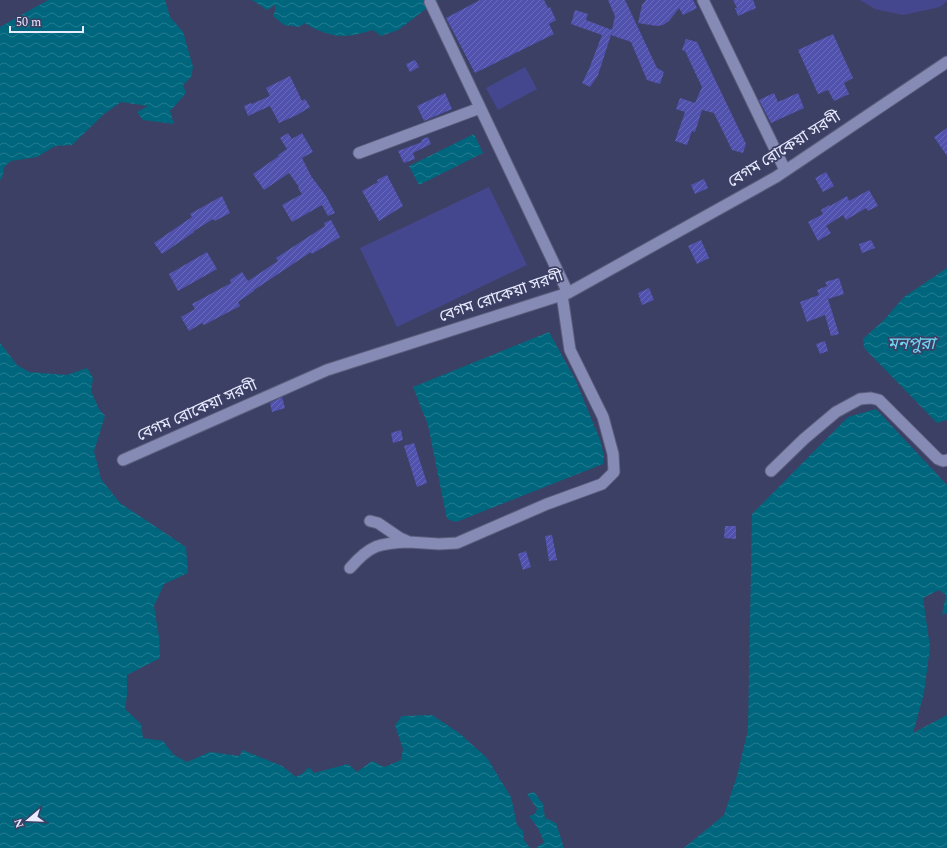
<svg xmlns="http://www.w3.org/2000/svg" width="947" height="848" viewBox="0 0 947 848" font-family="Spectral,'Noto Sans Bengali',serif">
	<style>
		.grass { fill: #45478e }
		.water { fill: url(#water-waves) }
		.building { fill: url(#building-hatch) }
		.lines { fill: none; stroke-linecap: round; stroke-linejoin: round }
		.minor-casing { stroke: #5b5d7c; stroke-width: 13 }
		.minor { stroke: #868bb5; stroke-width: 11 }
		.labels { text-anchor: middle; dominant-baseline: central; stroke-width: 3.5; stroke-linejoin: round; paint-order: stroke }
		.street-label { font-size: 16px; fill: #e9ebfe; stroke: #3d4065 }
		.water-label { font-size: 17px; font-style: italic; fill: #70d6f4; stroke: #3d4065 }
	</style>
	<defs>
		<pattern id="water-waves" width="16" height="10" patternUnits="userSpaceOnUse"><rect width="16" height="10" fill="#00667d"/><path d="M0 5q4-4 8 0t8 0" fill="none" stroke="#257c90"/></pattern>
		<pattern id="building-hatch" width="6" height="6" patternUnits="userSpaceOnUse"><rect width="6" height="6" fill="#5151ae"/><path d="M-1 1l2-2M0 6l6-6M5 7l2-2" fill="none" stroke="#6a6aba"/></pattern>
	</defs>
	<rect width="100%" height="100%" fill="#3d4065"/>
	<!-- grass -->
	<path class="grass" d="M860,0h87v1l-7,6 -37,8 -28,-6z
		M525,67l12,22 -39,21 -12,-22z
		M489,187l38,78 -130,62 -37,-79z"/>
	<!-- water -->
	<path class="water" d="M48,0h117l5,17 13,15 10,35 -2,10 -8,8 3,8 -16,18 4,13 -31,-4 -6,-8 11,-6 -27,-4 -17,12 -32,31 -17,1 -18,11 -26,4 -7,6 -2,11 -2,2v-153z
		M252,0h186l-40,30 -17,6 -8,-6c-10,3 -22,6 -32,6 -9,0 -29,-7 -36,-13l-6,4 -15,-2 -11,-9 2,-5v-6l-8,5z
		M474,134l9,19 -64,32 -10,-19z
		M947,268v152l-10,3 -70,-72 -3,-4 -1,-8 21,-19 20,-23z
		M549,332l27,49 24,59 4,16 -1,8 -147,58 -9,-3 -19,-94 -15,-38z
		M0,343l17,22 12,7 38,3 20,-7 6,10 -2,13 8,18 6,7 -11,35 7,28 19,24 66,44 2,26 -24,11 -10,22 5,31 1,21 -33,17v20l-2,14 16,15 2,14 20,3 11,14 13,7 23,-10 30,4 2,-6 40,16 14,11 7,-4 6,-6 5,6 34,-9 9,8 15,-11 12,6 17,-7 2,-11 -8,-24 7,-9 30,-1 27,18 28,25 24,39 6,28 6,6 1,9 6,8h-530z
		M876,409l71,76v128l-5,2 4,-20 -7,-5 -16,8 7,49 -6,46 -11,40 34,-18v133h-263l40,-33 13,-39 11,-46 4,-216 96,-97z
		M534,792l9,12 2,14 11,5 8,25h-28l8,-6 -6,-14 -9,-12 6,-2 2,-5 -10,-15z"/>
	<!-- building -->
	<path class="building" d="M480,0h64l4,8 2,-1 6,13 -7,4 5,10 -79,39 -29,-55z
		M608,0h17l32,68 7,4 -4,12 -13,-4 -16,-38 -20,-7 -13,40 -8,12 -8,-4 7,-14 13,-34 -31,-11 4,-14 13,4 -2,6 26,10 3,-14z
		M646,0h47l4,8 -14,7 -4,-7 -10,13 -6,4 -6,1 -19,-3 4,-18z
		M733,0h20l3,8 -18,8 -3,-8h2z
		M833,34l20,44 -9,5 5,11 -15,7 -6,-11 -10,4 -20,-44z
		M686,39l11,3 49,102 -3,9 -11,-3 -18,-37 -12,-3 -7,22 -3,-1 -5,14 -12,-4 10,-29 -9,-3 4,-11 15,5 7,-16 -17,-36 -3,-1z
		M415,60l4,7 -9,5 -4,-8z
		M290,76l12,25 3,-2 5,8 -13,8 -18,8 -9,-17 -22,10 -4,-10 7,-3 1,1 18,-8 -4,-8z
		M445,93l7,16 -28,12 -7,-15z
		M774,93l4,9 20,-9 6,15 -33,15 -12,-23z
		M947,128v28l-13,-19z
		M288,133l4,6 10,-6 11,19 -11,6 9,18 15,20 9,17 -7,3 -6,-11 -30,17 -10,-17 20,-11 -4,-6 1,-1 -10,-14 -25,17 -11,-16 26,-18 -1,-1 9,-6 -7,-11z
		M428,137l3,7 -18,9 2,6 -11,4 -6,-12 24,-9 -1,-2z
		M826,172l8,14 -11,6 -8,-14z
		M387,175l16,31 -24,15 -17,-30 16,-9 -1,-2z
		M704,179l4,9 -13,6 -4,-9z
		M869,190l9,16 -10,5 -2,-3 -20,12 -3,-5 -17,11 5,7 -13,8 -10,-19 15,-8 -2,-4 8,-5 1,1 17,-10 2,5z
		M222,196l8,17 -15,8 -2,-2 -19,12v1l-32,22 -8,-11 38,-26 -2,-3z
		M331,220l9,17 -28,17 -1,-2 -57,38v1l-16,11 2,4 -36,19 -2,-2 -13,8 -8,-14 14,-8 -3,-5 39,-21 -1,-3 12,-8 6,9 30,-20 -2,-3 49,-32 -1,-3z
		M701,240l8,18 -12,6 -9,-18z
		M871,240l4,8 -13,5 -3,-9z
		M207,252l10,17 -39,22 -9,-17z
		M839,278l5,16 -16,5 11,35 -8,2 -6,-21 -18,7 -7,-20 19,-7 -2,-5 10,-4 -2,-4z
		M649,288l5,12 -12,5 -4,-12z
		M825,341l3,10 -8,3 -4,-10z
		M282,397l3,11 -13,4 -2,-9z
		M401,430l2,10 -10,3 -2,-10z
		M414,443l13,40 -10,4 -13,-41z
		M725,526h11v13l-12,-1z
		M552,535l5,25 -8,1 -4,-25z
		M526,551l5,16 -8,3 -5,-16z"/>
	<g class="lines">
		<!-- minor casing -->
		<g class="minor-casing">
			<path id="minor" d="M703,0l82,170
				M430,2l138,291
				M359,153l121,-45
				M123,460l204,-90 241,-77 208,-116 171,-115
				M771,471l33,-32 32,-27 24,-13 11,-1 8,2 59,59 5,2 4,-1
				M370,521l8,2 22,15 9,4 30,2 18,-1 90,-39 55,-20 12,-12 -1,-18 -10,-37 -33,-67 -8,-55
				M350,568c20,-23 29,-25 59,-26"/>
		</g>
		<!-- minor -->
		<use href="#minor" class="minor"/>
	</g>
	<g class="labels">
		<!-- street labels -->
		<g class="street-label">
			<text transform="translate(784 149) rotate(-32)">বেগম রোকেয়া সরণী</text>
			<text transform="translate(501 296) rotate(-19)">বেগম রোকেয়া সরণী</text>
			<text transform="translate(197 410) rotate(-24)">বেগম রোকেয়া সরণী</text>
		</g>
		<!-- water labels -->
		<g class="water-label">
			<text x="911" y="344">মনপুরা</text>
		</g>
	</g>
	<!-- north arrow -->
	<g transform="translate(28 820) rotate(251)" stroke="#3d4065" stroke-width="3" paint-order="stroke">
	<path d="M0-3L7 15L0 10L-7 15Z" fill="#e9ebfe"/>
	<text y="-6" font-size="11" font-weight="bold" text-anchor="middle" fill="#e9ebfe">N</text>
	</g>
	<!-- scale -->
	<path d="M10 26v6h73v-6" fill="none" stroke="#e9ebfe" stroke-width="2"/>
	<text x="16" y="26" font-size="12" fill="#e9ebfe" stroke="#3d4065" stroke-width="3" paint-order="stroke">50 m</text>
</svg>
